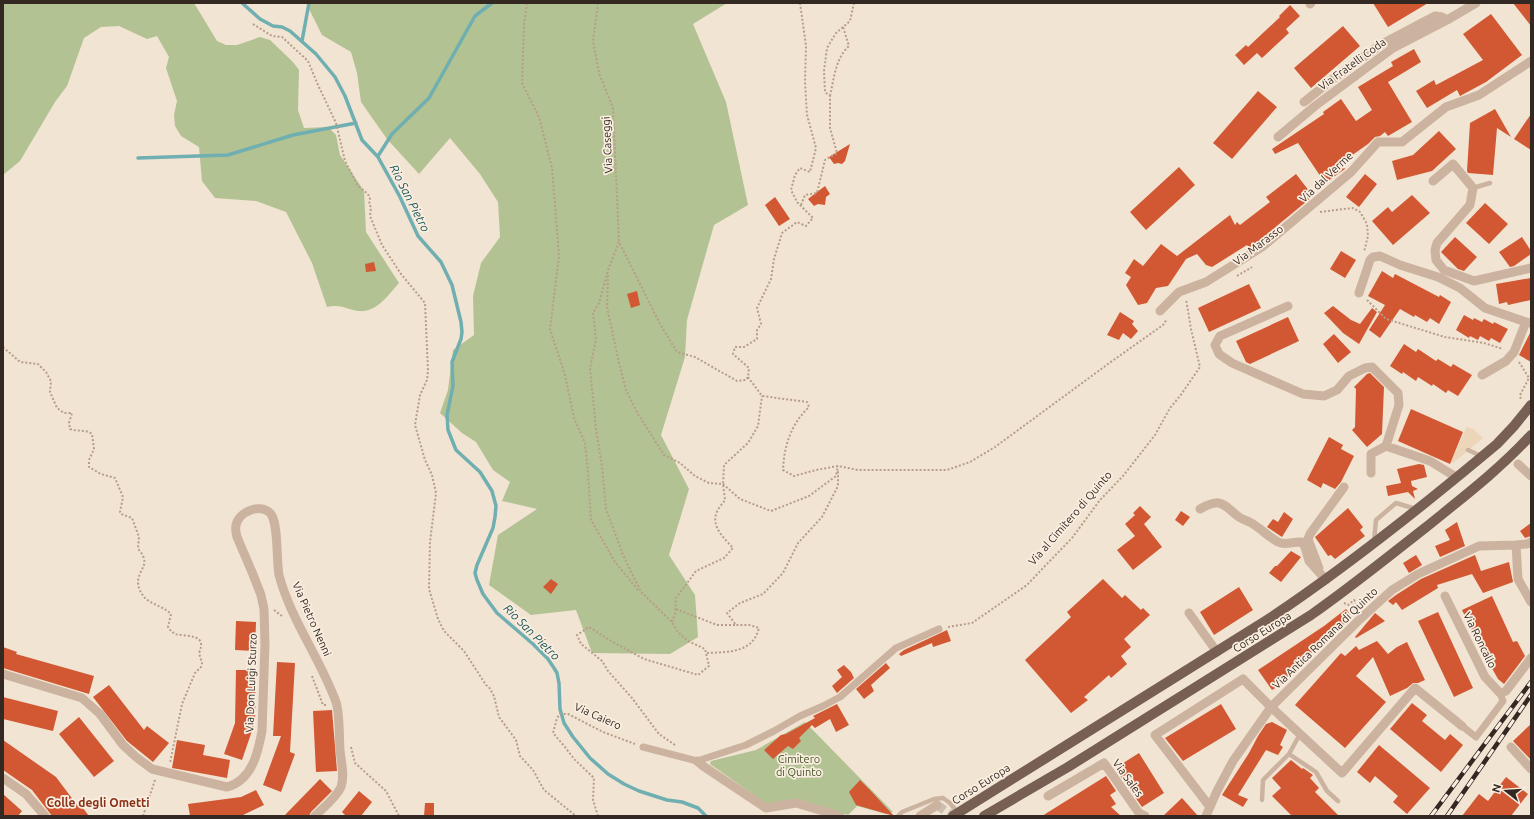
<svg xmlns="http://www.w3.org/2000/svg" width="1534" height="819" viewBox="0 0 1534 819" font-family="Ubuntu,sans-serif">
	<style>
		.green { fill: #b2c293 }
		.plaza { fill: #ecd5b9 }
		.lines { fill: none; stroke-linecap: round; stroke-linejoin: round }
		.stream { stroke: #70afb1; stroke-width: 3.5 }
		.building { fill: #d15833 }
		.minor-tunnel { stroke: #ccbeb0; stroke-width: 9; stroke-dasharray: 9 4.5; stroke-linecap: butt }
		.path { stroke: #b79d89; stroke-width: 2; stroke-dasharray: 2 2; stroke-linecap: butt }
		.service { stroke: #cbb39f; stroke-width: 4.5 }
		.pedestrian { stroke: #cbb39f; stroke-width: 7 }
		.minor { stroke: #cbb39f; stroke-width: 9 }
		.primary { stroke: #775f53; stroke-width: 10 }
		.rail-casing { stroke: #342823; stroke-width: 4.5 }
		.rail { stroke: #faeee0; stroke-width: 3; stroke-dasharray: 9; stroke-linecap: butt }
		.labels { text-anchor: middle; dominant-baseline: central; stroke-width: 3.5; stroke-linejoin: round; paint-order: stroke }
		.street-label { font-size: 11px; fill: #342823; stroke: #faeee0 }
		.park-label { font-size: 11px; fill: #435425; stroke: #faeee0 }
		.water-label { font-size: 12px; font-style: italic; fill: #165458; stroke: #faeee0 }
		.neighbourhood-label { font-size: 12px; font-weight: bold; fill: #893116; stroke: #faeee0 }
	</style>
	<rect width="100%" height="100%" fill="#f2e4d3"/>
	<!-- green -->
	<path class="green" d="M3,3h191l23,38 9,4h11l23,-8 10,3 23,22 6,8 -1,40 6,18 24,-1 8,8 4,20 24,36 2,41 33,51c-11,12 -22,30 -41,28 -13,-2 -16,-7 -31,-4l-15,-44 -26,-51 -30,-11 -41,-3 -13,-17 -3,-34 -18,-11 -6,-10 -1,-11 3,-14 -11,-33 3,-11 -12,-21 -10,3 -28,-13 -18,1 -17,11 -17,48 -12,16 -35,59 -17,14z
		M306,3h421l-34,21 33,78 22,103 -34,20 -27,95 -2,37 -24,78 28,54 -20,66 26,40 3,42 -28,17 -78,-1 -16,-43 -45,5 -42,-30 9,-50 39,-26 -35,-8 8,-19 -17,-12 -17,-28 -14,-9 -22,-20 8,-23 5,-40 21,-15 -1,-39 8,-33 19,-26 -2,-35 -18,-28 -30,-36 -31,36 -32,-35 -26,-37 -4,-29 -6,-21 -29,-17z
		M805,722l88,90 -7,2 -29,-8 -9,9 -47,-15 -30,4h-4l-57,-40 1,-3 45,-11z"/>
	<!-- plaza -->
	<path class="plaza" d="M1467,426l3,3 2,-1 11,10 -30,25 -2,-1z"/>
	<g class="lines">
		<!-- stream -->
		<path class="stream" d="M242,3l18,16 13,7 9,1 8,4 26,23 19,23 10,19 17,44 16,17 22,40 18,39 23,26 11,23 9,37 1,10 -1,7 -9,23 1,24 -6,29 1,15 8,20 24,22 12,19 4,15 -1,11 -2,11 -16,37 -2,8 2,7 6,14 14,19 36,31 15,15 6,9 3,5 2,10 1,26 4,14 9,14 17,21 18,16 16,10 15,7 28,9 15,2 16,6 8,8
			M302,41l7,-38
			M378,156l14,-22 37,-36 46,-82 17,-13
			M138,158l90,-3 65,-20 63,-12"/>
	</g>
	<!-- building -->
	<path class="building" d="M1373,3h55l-40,24z
		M1513,3h18v23z
		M1290,5l10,11 -14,13 3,4 -27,25 -5,-5 -13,12 -9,-10 11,-10 2,2 32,-30 -1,-1z
		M1491,14l31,41 -36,27 -26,14 -3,-6 -30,18 -11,-17 18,-11 2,5 47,-25 -20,-26z
		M1343,26l17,20 -49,42 -17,-20z
		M1414,49l7,13 -33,20 24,40 -24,14 -3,-4 -5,4 -5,1 -7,7 -27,19 4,6 -20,14 -27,-40 -23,11 -3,-5 52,-35 -1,-2 18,-13 15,22 16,-11 -14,-23 35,-21 -2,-4z
		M1258,91l19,16 -45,52 -19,-16z
		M1495,109l16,28 -14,-9 -4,47 -25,-2 -1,-2 3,-48z
		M1531,114v36l-17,-11z
		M1439,131l17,18 -24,22 -35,9 -5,-19 21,-6z
		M850,144l-5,17 -3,3 -4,-1 -4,1 -5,-7z
		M1179,167l16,18 -49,45 -16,-18z
		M1296,174l17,22 -35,29 -24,20 -5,3 -2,-3 -35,22 -6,-2 -9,-11 -11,5 -18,27 -12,2 -9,15 -9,2 -12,-20 5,-8 -6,-4 9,-14 9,7 18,-22 16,12 53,-41 5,10 2,-3 3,3 30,-23 -4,-5z
		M1365,174l12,10 -18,23 -13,-10z
		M825,186l5,8 -4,3 -1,8 -7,-1 -4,2 -6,-7z
		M1412,195l18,18 -37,32 -21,-24 16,-14 4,5z
		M775,197l15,22 -11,7 -14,-21z
		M1485,203l23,21 -19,20 -23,-21z
		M1455,237l22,20 -13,14 -6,-2 -17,-17z
		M1522,237l9,14v3l-17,12 -4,1 -11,-15z
		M1341,251l15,9 -11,18 -15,-9z
		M374,262l2,9 -10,1 -1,-8z
		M1382,271l11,7 2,-4 44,23 1,-2 11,7 -12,22 -9,-6 -3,4 -12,-7 -1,2 -14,-8 -20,29 -11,-8 16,-25 -17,-9z
		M1531,278v22l-23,5 -1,-3 -8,2 -3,-20z
		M1249,284l12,24 -52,24 -11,-24z
		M637,291l3,14 -9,3 -4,-14z
		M1333,306l18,14 9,4 12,-16 5,4 -18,32 -16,-11 -19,-20z
		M1120,312l14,9 -2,3 6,7 -7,8 -8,-6 -4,7 -12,-5z
		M1464,315l9,5 1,-2 8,4 2,-3 9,5 1,-2 14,7 -8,14 -9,-5 -2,3 -9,-5 -2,4 -8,-4 -1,2 -13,-8z
		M1288,317l11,24 -49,23 -4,-2 -10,-21z
		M1531,331v31l-12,-7z
		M1334,334l17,18 -13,11 -15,-19z
		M1404,344l12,8 2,-3 18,12 2,-2 13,8 2,-3 19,11 -14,21 -10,-6 -2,3 -13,-9 -1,2 -14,-9 -2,4 -13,-9 -1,2 -12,-8z
		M1370,373l14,14 -2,47 -15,13 -15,-17 3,-3 1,-38 -2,-2 13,-13z
		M1411,409l52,23 -13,32 -52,-23z
		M1329,437l14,8 -2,4 13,7 -13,26 -6,7 -12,-6 -2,5 -14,-8z
		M1419,464l5,1 3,12 -16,4 1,5 6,3 -5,2 2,8 -7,-7 -20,4 -2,-10 15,-3 -4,-14z
		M1140,506l11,11 -7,7 18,23 -29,23 -16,-20 18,-14 -10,-12 10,-9 -2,-2z
		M1348,508l15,19 -3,3 5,6 -30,23 -4,-4 -3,1 -13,-19z
		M1181,511l9,6 -7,9 -8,-6z
		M1284,512l9,7 -11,18 -15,-10 6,-8 5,3z
		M1457,522l8,24 -25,11 -5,-11 15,-6 -5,-10z
		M1531,523v13l-6,2 -5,-7z
		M1291,551l10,6 -20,25 -12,-9 6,-7h2z
		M1416,555l6,10 -13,8 -6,-10z
		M1475,555l6,16 28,-9 4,20 -30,11 -11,-19 -35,11 1,3 -36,22 -6,-8 -3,3 -5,-4 8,-6 25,-16z
		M551,579l7,5 -7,10 -8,-7z
		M1103,579l19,19 3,-3 16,15 2,-2 7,7 -26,24 7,8 -10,9 6,8 -16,14 -2,-3 -25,22 4,3 -17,13 -46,-53 46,-43 -4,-5z
		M1239,587l14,23 -39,25 -14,-23z
		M1492,596l21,46 4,-1 8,15 -21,28 -6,-5 -20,-36 -16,-33z
		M1346,609l6,8 -27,25 1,2 -15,9 1,3 -13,9 2,3 -15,10 1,3 -15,9 -14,-20 66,-44z
		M1438,612l35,76 -19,9 -36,-76z
		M1375,613l10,8 -29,17 -1,-1z
		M236,621l20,1 -1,29 -20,-1z
		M947,630l4,11 -18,6 -1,-4 -31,13 -2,-2 5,-4z
		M1377,641l11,13 9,-7 10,-5 18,38 -7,3h-5l-6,5 -17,8 -17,-39 -17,19 30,26 -41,46 -50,-43 46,-52 4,3 11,-10 3,4z
		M3,647l14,5 -1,2 78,22 -5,18 -86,-26z
		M277,662l18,1 -5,89 5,2 -14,38 -18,-7 18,-49h-8z
		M886,663l4,5 -19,17 3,6 -10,8 -8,-10z
		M844,665l7,7 3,6 -17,15 -5,-7 10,-9 -5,-7z
		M236,670h20l-1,52 -13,38 -18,-6 11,-31z
		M109,685l35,45 3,-4 22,17 -16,19 -26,-21 -34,-44z
		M3,697l55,14 -5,20 -50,-12z
		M1412,703l15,12 -5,6 23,19 5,-6 13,11 -22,27 -51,-43z
		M837,704l12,21 -13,7 -6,-13 -15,9 -3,-3 -13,13 2,3 -8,8 -5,-3 -15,13 -9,-9 17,-15 5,-1 29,-16 -2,-2z
		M1221,704l15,25 -53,32 -18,-23z
		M332,710l5,61 -21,1 -3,-61z
		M79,717l35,44 -20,16 -35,-43z
		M1272,722l15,8 -7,15 3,2 -5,8 -12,-5 -28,45 10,4 -5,8 -21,-12 27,-42 9,-17 8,-12z
		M1531,724v36l-18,-19z
		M3,740l53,37 21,28 2,-2 10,13h-37l-20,-26 -29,-20z
		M177,740l28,5 -2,10 27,5 -3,18 -55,-10z
		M1379,745l51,43 -23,26 -14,-12 5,-6 -23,-20 -5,7 -13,-11z
		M1139,753l25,40 -22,14 -26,-37 2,-1 -1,-2z
		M1291,760l11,9 1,-1 10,7 -3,3 9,10 -4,4 24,24h-47l-20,-20 9,-8 -9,-10z
		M1106,776l10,15 -6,4 6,9 -5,3 10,9h-79z
		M1506,777l22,17 -17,22h-49l17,-22 9,7z
		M320,779l12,12 -21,21 -2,4h-25z
		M860,780l10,10 24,26 -38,-11 -7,-13z
		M256,790l8,15 -23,11h-51l-2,-12 53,-7z
		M359,791l13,11 -11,14h-15l-4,-4z
		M3,794l19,17 -4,5h-15z
		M1182,798l16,18h-35z
		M425,803h9v13h-10z"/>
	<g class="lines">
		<!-- minor-tunnel -->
		<path class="minor-tunnel" d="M937,805l16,11"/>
		<!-- path -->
		<path class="path" d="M527,3l-3,21 -2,59 17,34 13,51 7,88 -9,73 15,46 9,43 11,25 3,30 3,47 24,42 23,28
			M598,3l-5,38 6,32 14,35 6,134
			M253,24l19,12 10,1 26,24 10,24 18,38 9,38 13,25 10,8 2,5 -1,5 2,3 -1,9 12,29 19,29 24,29 3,68 -1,9 -7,15 -5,30 10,35 7,15 4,18 -6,49 -1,47 9,30 6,12 20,20 22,34 3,2 5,9 5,21 17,23 4,16 13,14 11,20 32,26
			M830,96c4,-17 5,-37 19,-50l-6,-19
			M801,205l4,-10 12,-2 8,-33 12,-7 -7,-25v-32l-5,-4 -1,-21 3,-23 9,-15 14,-12 4,-18
			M1320,212l33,-4 7,4 7,12 1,12 -4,16
			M608,275l-1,32 12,56 7,27 12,24 26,41 16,8 15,13 14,7 14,1 17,15 31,12 38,-15 27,-20 2,-10
			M1237,276l15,-9
			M1367,300l19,19 59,18 39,6 19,6
			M3,347l17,15 18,2 8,8 5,9 -1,11 7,16 7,5h8l-3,10 1,6c7,3 16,0 22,5l2,15 -5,11v7l12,7 14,4 8,19 -3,15 1,2 11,4 7,19 -1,11c1,3 4,5 5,8 7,13 -15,20 1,41 6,7 19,9 27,17l-3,13c2,3 4,5 7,7 11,3 33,-1 24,19l3,10 -1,4 -6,6 -13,31 -12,59
			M1519,362l10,16 -9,17 1,5
			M748,377l14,19 45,6 2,5c-18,17 -25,39 -26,63l11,6 22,-6 22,-4 20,4h89l23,-8 25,-15 113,-83 55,-39 4,-6
			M1344,603l4,2 6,-5 2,2v2l-6,4 2,5
			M676,609l41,16h19
			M274,610l8,6
			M672,622l3,-8 1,-16 20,-27 28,-13 9,-10c-8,-9 -21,-20 -17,-34 1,-4 6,-10 9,-14l-2,-16 1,-19 24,-22 10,-17 4,-30
			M948,627l24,-4 55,-38 19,-20 26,-27 28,-38 23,-24 32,-41 15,-27 10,-12 20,-29 -9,-38 -5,-30
			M707,653c21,-1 46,0 52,-25l-10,-3h-13l-9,-12 13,-10 23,-9 20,-21 15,-30 24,-26 16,-31v-15
			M312,676l11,29h4
			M675,745l-16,-11 -27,-36 -24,-27 -6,-10 -21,-17 -4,-9 12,-8 22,14 33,18 54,16 11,-9 -4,-17 -17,-8 -11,-10 -5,-9 -31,-30 -18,-37 -17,-46 -4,-43 -6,-37 -6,-61 6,-29 -3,-26 6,-10 9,-33 11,-28 41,82 17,28 18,5 42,24 9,-1 2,-3 1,-9 -16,-14 2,-7h9l13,-8v-9l4,-6 -4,-16 14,-29 3,-20 8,-26 15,-11 9,4 7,-8 -16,-16 -6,-12 4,-15 5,-7 10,4 6,-24 -9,-33 -2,-33 1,-36 -6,-43
			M351,747l4,16 31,28 13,25
			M143,816l12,-36
			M598,816l-5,-16 1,-22 -20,-19 -9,-12 -12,-14 4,-15 3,-4h8l35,18 32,12"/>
		<!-- service -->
		<path class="service" d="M1473,188l17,-5
			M1468,450l13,6
			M1374,541l2,-21 20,-17 20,6
			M1289,754l27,18 11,19 11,10
			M1262,800l1,-20 26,-26 11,-20
			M898,816l4,-4 32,-13 9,-1 7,5 8,10"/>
		<!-- pedestrian -->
		<path class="pedestrian" d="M1462,726l14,11 27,-36 -3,-8
			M643,747l54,14 49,-16 28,-14 26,-15 23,-10 17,-9 56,-49 43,-19"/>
		<!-- minor -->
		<path class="minor" d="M1310,4l1,-1
			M1304,102l29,-23 47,-34 55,-29 7,1 5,3
			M1278,137l37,-31 78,-58 54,-28 29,-17
			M1433,181l20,-17 20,24 -3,17 -33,38 -2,7 1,10 8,10 30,11 57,-13
			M1359,293l11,-33 3,-3 7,-1 20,9 38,12 22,11 25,20 41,14
			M1288,306l-68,30 -5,9 4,9 13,9 71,31 21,2 13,-6 12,-14 16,-8 7,-1 26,26 1,12 -13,41 44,15 26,16
			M1160,311l19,-19 27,-10 56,-35 89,-75 27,-30h24l44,-35 33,-12 52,-34
			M1482,375l24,-14 8,-9 12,-30 5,1
			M1518,464l13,12
			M1371,473v-19l15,-8
			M1200,509c22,-12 22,-5 39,8 4,3 10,4 14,7 8,5 16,13 25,18 8,4 15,-1 24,0l3,5 4,14 17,19
			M1516,545l2,34 13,23
			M1319,568l-11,-29 2,-5 34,-47
			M1445,596l40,81 15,16 6,-2 25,-33
			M1189,613l28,39
			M3,674l79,24 18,16 23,31 13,12 16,12 75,18c25,-7 31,-34 35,-56l3,-87 -1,-35 -3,-14 -9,-23 -15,-35c-1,-4 -2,-7 -1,-12 3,-13 23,-22 34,-12 9,9 6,47 9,62 11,43 42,85 57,127 4,12 3,35 4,48 1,11 5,26 1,37 -5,11 -17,20 -26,29
			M1511,747l20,22
			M697,761l6,5 63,42 30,-5 44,13
			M3,778l23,16 19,22
			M1048,796l56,-33 35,50 6,3
			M1210,807l-55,-72 88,-56 28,28 71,66 73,-85 47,38
			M920,816l17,-11
			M1206,816l11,-25 16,-30 38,-54 87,-86 34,-31 26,-16 61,-28 37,-1 11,-1 4,-2"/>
		<!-- primary -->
		<path class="primary" d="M953,816l314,-196c80,-53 156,-114 230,-176l17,-18 17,-21
			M984,816l84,-49 243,-152c40,-28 77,-58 114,-87 37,-30 74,-58 106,-93"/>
		<!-- rail casing -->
		<g class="rail-casing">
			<path id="rail" d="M1431,816l100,-134
				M1447,816l84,-121"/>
		</g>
		<!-- rail -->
		<use href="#rail" class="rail"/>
	</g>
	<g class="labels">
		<!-- street labels -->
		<g class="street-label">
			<text transform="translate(1352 64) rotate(-36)">Via Fratelli Coda</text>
			<text transform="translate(607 145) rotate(-93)">Via Caseggi</text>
			<text transform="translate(1326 177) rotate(-43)">Via dal Verme</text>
			<text transform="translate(1258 245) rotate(-37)">Via Marasso</text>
			<text transform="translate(1070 518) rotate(-49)">Via al Cimitero di Quinto</text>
			<text transform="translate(312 619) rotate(66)">Via Pietro Nenni</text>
			<text transform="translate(1262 632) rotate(-32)">Corso Europa</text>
			<text transform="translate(1325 638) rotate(-44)">Via Antica Romana di Quinto</text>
			<text transform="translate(1480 640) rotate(64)">Via Roncallo</text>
			<text transform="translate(251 683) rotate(-88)">Via Don Luigi Sturzo</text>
			<text transform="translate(598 716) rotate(24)">Via Caiero</text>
			<text transform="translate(1128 778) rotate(54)">Via Sales</text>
			<text transform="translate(981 784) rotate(-32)">Corso Europa</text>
		</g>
		<!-- park labels -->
		<g class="park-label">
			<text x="799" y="759">Cimitero<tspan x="799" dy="13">di Quinto</tspan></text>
		</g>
		<!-- water labels -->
		<g class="water-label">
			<text transform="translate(410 198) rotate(63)">Rio San Pietro</text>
			<text transform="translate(532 632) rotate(45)">Rio San Pietro</text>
		</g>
		<!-- neighbourhood labels -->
		<g class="neighbourhood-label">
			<text x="98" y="802">Colle degli Ometti</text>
		</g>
	</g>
	<!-- border -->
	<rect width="1534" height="819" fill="none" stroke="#342823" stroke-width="8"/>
	<!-- north arrow -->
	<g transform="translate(1506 791) rotate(287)" stroke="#faeee0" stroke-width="3" paint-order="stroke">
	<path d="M0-3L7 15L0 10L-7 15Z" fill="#342823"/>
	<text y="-6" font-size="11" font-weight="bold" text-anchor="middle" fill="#342823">N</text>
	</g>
</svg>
